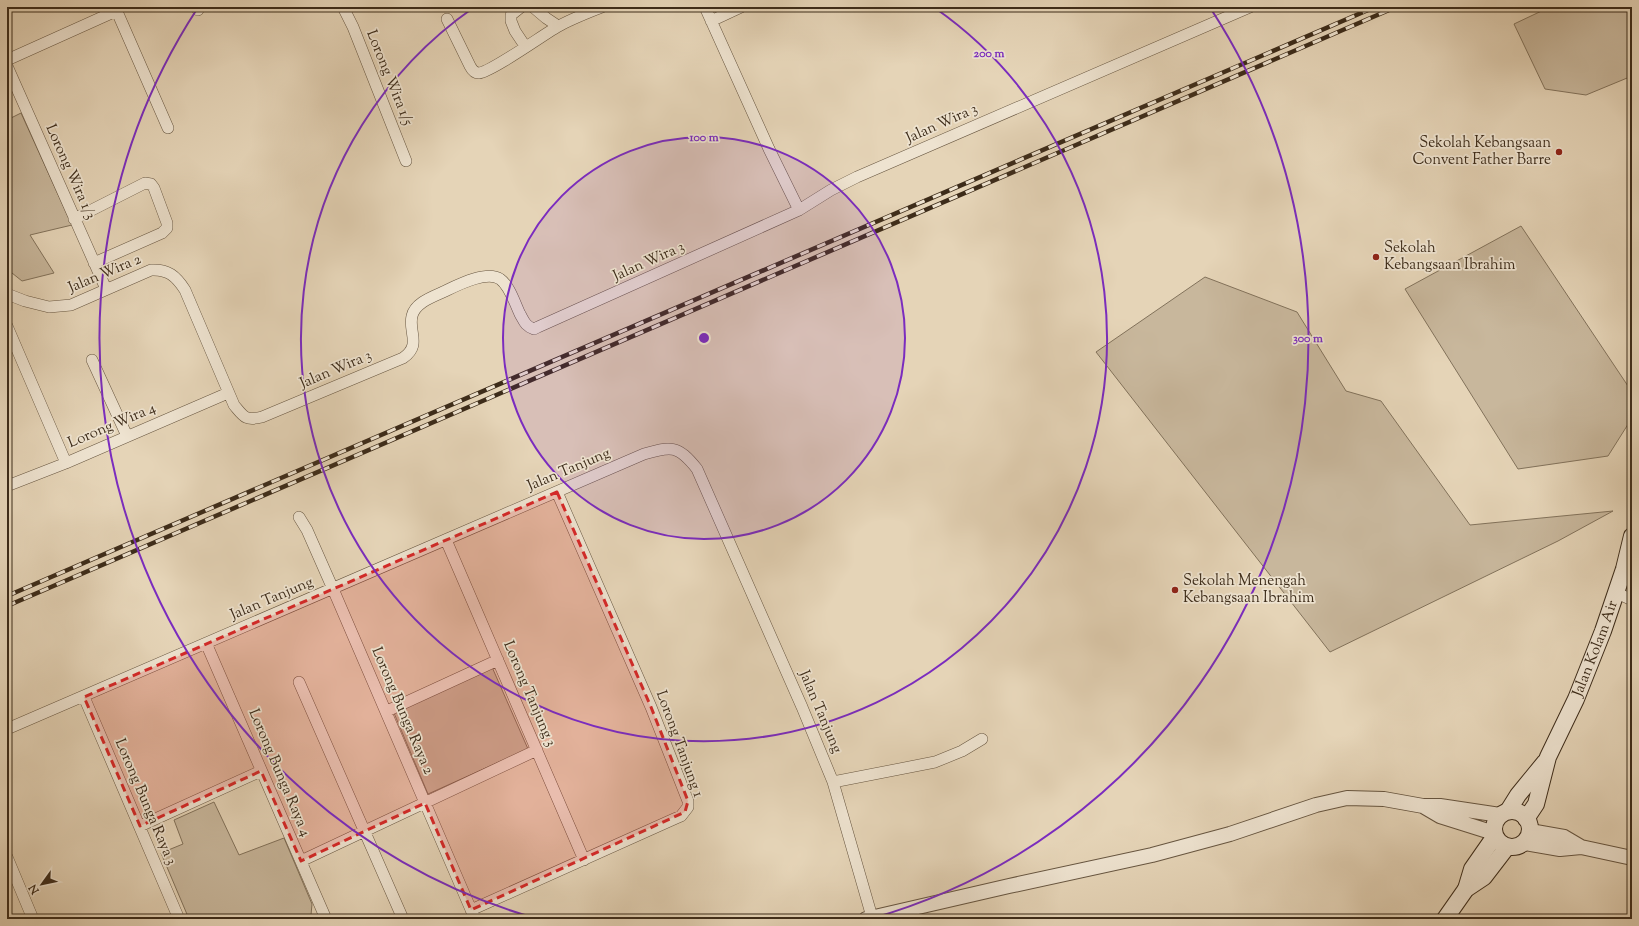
<svg xmlns="http://www.w3.org/2000/svg" width="1639" height="926" viewBox="0 0 1639 926" font-family="'Sorts Mill Goudy',serif">
	<style>
		.green { fill: #c8b79c; stroke: #82725b }
		.lines { fill: none; stroke-linecap: round; stroke-linejoin: round }
		.minor-casing { stroke: #675641; stroke-width: 12 }
		.tertiary-casing { stroke: #675641; stroke-width: 16 }
		.secondary-casing { stroke: #3d2c1a; stroke-width: 18 }
		.minor { stroke: #eee3d0; stroke-width: 11 }
		.tertiary { stroke: #eee3d0; stroke-width: 14 }
		.secondary { stroke: #eee3d0; stroke-width: 16 }
		.rail-casing { stroke: #3d2c1a; stroke-width: 4.5 }
		.rail { stroke: #eee3d0; stroke-width: 3; stroke-dasharray: 9; stroke-linecap: butt }
		.marked { fill: #d62828; fill-opacity: 0.2; stroke: #d62828; stroke-width: 3; stroke-dasharray: 8 5; stroke-linejoin: round }
		.ring { fill: none; stroke: #7b2cbf; stroke-width: 2 }
		.poi-dot { fill: #8f2418; stroke: #eee3d0; stroke-width: 1.5 }
		.labels { text-anchor: middle; dominant-baseline: central; stroke-width: 3.5; stroke-linejoin: round; paint-order: stroke }
		.street-label { font-size: 15px; fill: #3d2c1a; stroke: #eee3d0 }
		.poi-label { font-size: 15px; fill: #3d2c1a; stroke: #eee3d0; text-anchor: start }
		.centre { fill: #7b2cbf; stroke: #eee3d0; stroke-width: 2 }
		.ring-label { font-size: 12px; text-anchor: middle; font-weight: bold; fill: #7b2cbf; stroke: #eee3d0; stroke-width: 3.5; stroke-linejoin: round; paint-order: stroke }
	</style>
	<rect width="100%" height="100%" fill="#e5d4b7"/>
	<filter id="stains"><feTurbulence type="fractalNoise" baseFrequency=".005" numOctaves="4"/><feColorMatrix values="0 0 0 0 .2 0 0 0 0 .09 0 0 0 0 .02 0 0 0 .5 -.17"/></filter>
	<radialGradient id="worn" r=".72"><stop offset=".6" stop-color="#630" stop-opacity="0"/><stop offset="1" stop-color="#630" stop-opacity=".3"/></radialGradient>
	<!-- green -->
	<path class="green" d="M1550,7h82v69l-46,19 -41,-6 -31,-65z
		M21,113l51,112 -42,10 24,38 -32,8 -15,-12v-149z
		M1521,226l111,166v26l-24,38 -90,13 -113,-180z
		M1205,277l92,35 49,79 35,10 89,124 143,-14 -55,30 -228,111 -234,-300z
		M492,667l36,82 -100,45 -34,-81z
		M214,802l25,53 45,-17 28,66 -1,11 -4,3 -118,1 -28,-66 22,-9 -9,-24z"/>
	<g class="lines">
		<!-- minor casing -->
		<g class="minor-casing">
			<path id="minor" d="M115,7l53,121
				M197,7l1,3
				M343,7l10,20 53,134
				M521,7l-10,8v6l4,10 10,15
				M533,7l13,11 12,8
				M705,7l64,142 30,61
				M447,19l23,47c2,4 5,7 9,7 12,-1 64,-38 78,-46 14,-8 30,-14 45,-20
				M711,21l30,-14
				M7,60l109,-49
				M7,66l99,223
				M74,219l71,-36 6,1 3,4 13,35v5l-5,5 -68,30
				M7,294l18,7 24,6 22,-2 80,-35c17,-1 25,6 34,20l49,115c10,12 11,16 28,12l141,-59c19,-13 5,-26 9,-42 3,-13 20,-19 31,-24 13,-6 43,-22 57,-13 10,7 15,25 20,35 4,7 5,12 14,15l4,-2 261,-117 32,-20 26,-13 393,-170
				M7,326l59,137
				M92,360l35,76
				M7,486l59,-23 162,-70
				M299,517l8,13 26,59 142,330
				M446,540l138,320
				M1615,592l17,8
				M206,643l120,276
				M299,682l104,237
				M84,697l95,222
				M387,711l111,-51
				M7,729l637,-275c27,-8 34,-9 53,15l105,238 31,75 39,135
				M833,782l102,-20 27,-11 20,-12
				M140,826l121,-55
				M7,857l26,62
				M301,861l236,-111
				M471,910l203,-91 7,-3 7,-9v-6l-37,-94 -94,-215"/>
		</g>
		<!-- tertiary casing -->
		<g class="tertiary-casing">
			<path id="tertiary" d="M1423,806l17,10 54,17
				M1530,831l34,6 17,10 51,11
				M1524,843l36,6 21,-2
				M866,919l143,-33 143,-31 78,-21 86,-29 31,-7 37,1 39,7h17l60,9"/>
		</g>
		<!-- secondary casing -->
		<g class="secondary-casing">
			<g id="secondary">
				<path d="M1508,811l10,-16 27,-33"/>
				<circle cx="1512" cy="829" r="18"/>
				<path id="s1" d="M1526,819l10,-15 12,-47 28,-58 27,-68 21,-62 8,-33"/>
				<path d="M1466,889l6,-20 23,-33"/>
				<path d="M1445,919l21,-30 18,-12 23,-30"/>
			</g>
		</g>
		<!-- minor -->
		<use href="#minor" class="minor"/>
		<!-- tertiary -->
		<use href="#tertiary" class="tertiary"/>
		<!-- secondary -->
		<use href="#secondary" class="secondary"/>
		<!-- rail casing -->
		<g class="rail-casing">
			<path id="rail" d="M7,596l1368,-589
				M7,606l1389,-599"/>
		</g>
		<!-- rail -->
		<use href="#rail" class="rail"/>
	</g>
	<!-- marked area -->
	<path class="marked" d="M557,492l94,215 37,94 -3,11 -214,98 -46,-107 -124,58 -40,-90 -121,55 -56,-129z"/>
	<!-- distance rings -->
	<circle cx="704" cy="338" r="201" fill="#7b2cbf" fill-opacity=".12"/>
	<g class="ring">
		<circle cx="704" cy="338" r="201"/>
		<path d="M935 8A403 403 0 1 1 473 8"/>
		<path d="M538 919A604 604 0 0 1 197 9M1211 9A604 604 0 0 1 870 919"/>
	</g>
	<!-- markers -->
	<g class="poi-dot">
		<circle cx="1559" cy="152" r="4"/>
		<circle cx="1376" cy="257" r="4"/>
		<circle cx="1175" cy="590" r="4"/>
	</g>
	<g class="labels">
		<!-- street labels -->
		<g class="street-label">
			<text transform="translate(389 78) rotate(68)">Lorong Wira 1/5</text>
			<text transform="translate(942 124) rotate(-24)">Jalan Wira 3</text>
			<text transform="translate(70 172) rotate(66)">Lorong Wira 1/3</text>
			<text transform="translate(649 262) rotate(-24)">Jalan Wira 3</text>
			<text transform="translate(105 274) rotate(-23)">Jalan Wira 2</text>
			<text transform="translate(336 370) rotate(-23)">Jalan Wira 3</text>
			<text transform="translate(112 426) rotate(-23)">Lorong Wira 4</text>
			<text transform="translate(569 470) rotate(-23)">Jalan Tanjung</text>
			<text transform="translate(272 599) rotate(-23)">Jalan Tanjung</text>
			<text stroke="none"><textPath href="#s1" startOffset="185">Jalan Kolam Air</textPath></text>
			<text transform="translate(529 694) rotate(67)">Lorong Tanjung 3</text>
			<text transform="translate(402 711) rotate(67)">Lorong Bunga Raya 2</text>
			<text transform="translate(820 712) rotate(67)">Jalan Tanjung</text>
			<text transform="translate(679 744) rotate(70)">Lorong Tanjung 1</text>
			<text transform="translate(279 773) rotate(67)">Lorong Bunga Raya 4</text>
			<text transform="translate(145 802) rotate(67)">Lorong Bunga Raya 3</text>
		</g>
		<!-- poi labels -->
		<g class="poi-label">
			<text x="1551" y="143" text-anchor="end">Sekolah Kebangsaan<tspan x="1551" dy="17">Convent Father Barre</tspan></text>
			<text x="1384" y="248">Sekolah<tspan x="1384" dy="17">Kebangsaan Ibrahim</tspan></text>
			<text x="1183" y="581">Sekolah Menengah<tspan x="1183" dy="17">Kebangsaan Ibrahim</tspan></text>
		</g>
	</g>
	<circle cx="704" cy="338" r="6" class="centre"/>
	<g class="ring-label">
		<text x="989" y="57">200 m</text>
		<text x="704" y="141">100 m</text>
		<text x="1308" y="342">300 m</text>
	</g>
	<!-- margin -->
	<rect width="1639" height="926" fill="none" stroke="#e5d4b7" stroke-width="24"/>
	<rect x="8" y="8" width="1623" height="910" fill="none" stroke="#3d2c1a" stroke-width="2"/>
	<rect x="12" y="12" width="1615" height="902" fill="none" stroke="#3d2c1a"/>
	<!-- north arrow -->
	<g transform="translate(42 884) rotate(237)" stroke="#eee3d0" stroke-width="3" paint-order="stroke">
	<path d="M0-3L7 15L0 10L-7 15Z" fill="#3d2c1a"/>
	<text y="-6" font-size="11" font-weight="bold" text-anchor="middle" fill="#3d2c1a">N</text>
	</g>
	<rect width="100%" height="100%" filter="url(#stains)"/>
	<rect width="100%" height="100%" fill="url(#worn)"/>
</svg>
